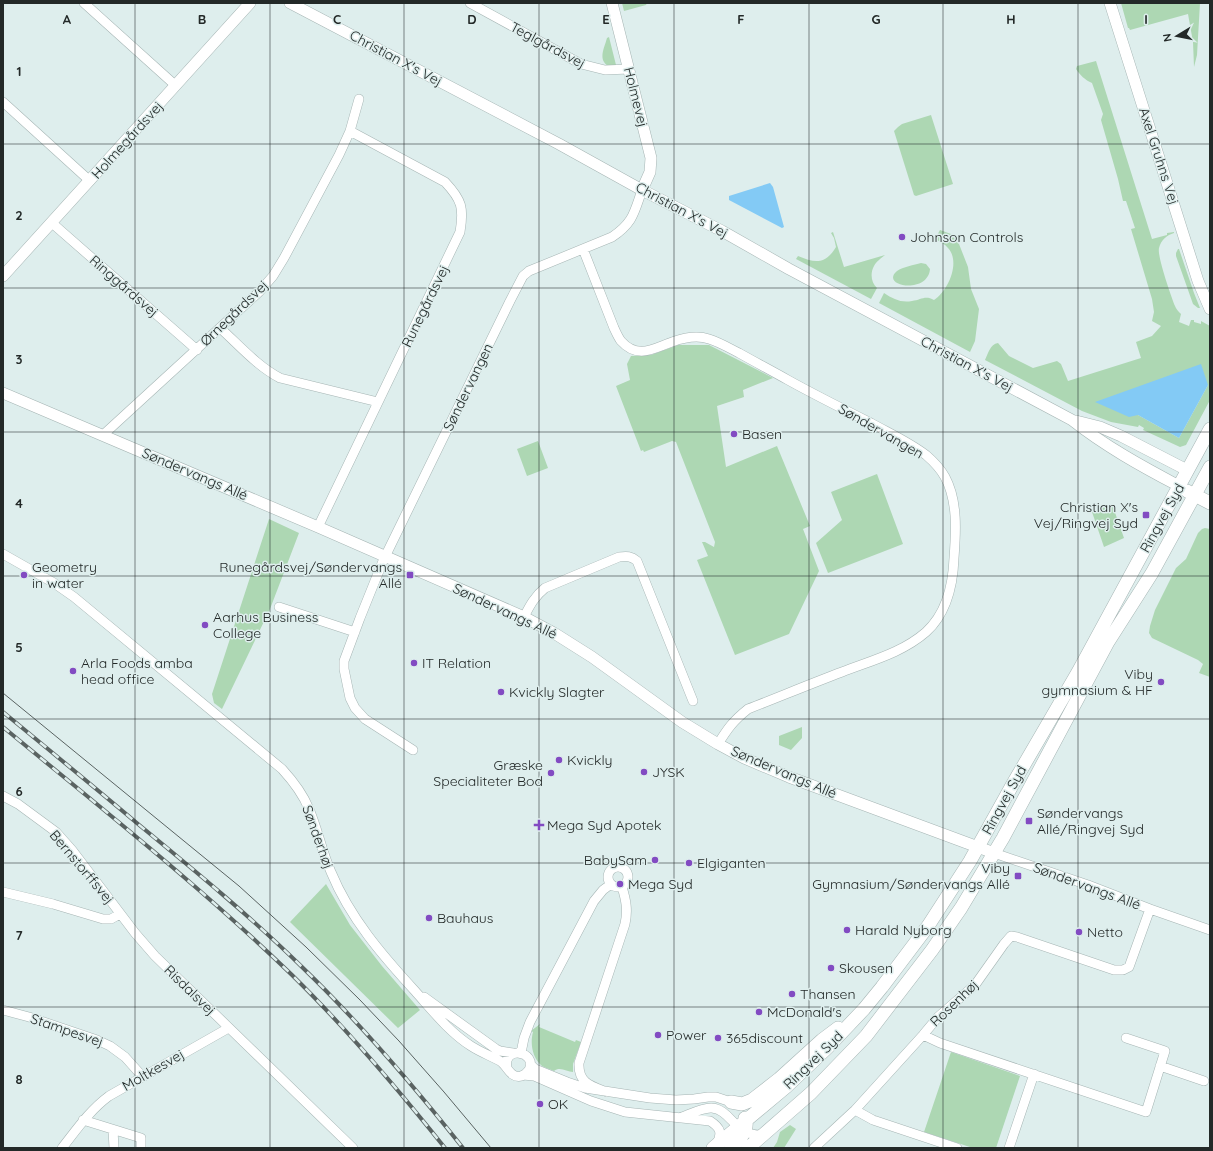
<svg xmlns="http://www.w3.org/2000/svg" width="1213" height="1151" viewBox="0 0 1213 1151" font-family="Quicksand,sans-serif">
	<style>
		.green { fill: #add7b3; fill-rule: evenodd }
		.water { fill: #83caf5 }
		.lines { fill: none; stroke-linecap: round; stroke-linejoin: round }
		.minor-casing { stroke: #a6b5b4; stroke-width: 10 }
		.tertiary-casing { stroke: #a6b5b4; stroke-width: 12 }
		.secondary-casing { stroke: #a6b5b4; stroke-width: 14 }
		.minor { stroke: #fff; stroke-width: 9 }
		.tertiary { stroke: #fff; stroke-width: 11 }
		.secondary { stroke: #fff; stroke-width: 13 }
		.tram { stroke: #5a6362; stroke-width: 1 }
		.rail-casing { stroke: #5a6362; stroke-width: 4 }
		.rail { stroke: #deeeed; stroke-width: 2.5; stroke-dasharray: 8; stroke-linecap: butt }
		.grid { fill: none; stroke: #232928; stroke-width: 1; stroke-opacity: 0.55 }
		.poi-dot { fill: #824bc2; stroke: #deeeed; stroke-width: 1.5 }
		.labels { text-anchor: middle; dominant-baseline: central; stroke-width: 3; stroke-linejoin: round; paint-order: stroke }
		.street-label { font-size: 14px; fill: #232928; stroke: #deeeed }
		.poi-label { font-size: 14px; fill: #232928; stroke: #deeeed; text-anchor: start }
		.grid-label { font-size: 13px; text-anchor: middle; font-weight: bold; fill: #232928; stroke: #deeeed; stroke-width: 3; stroke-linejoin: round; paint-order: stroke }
	</style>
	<rect width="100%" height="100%" fill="#deeeed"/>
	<!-- green -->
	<path class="green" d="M622,3h25l-1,2 -22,6z
		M1121,3h79l-3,52 -3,12 -1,-25 -5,-28 -58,16 -1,-2h-1z
		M609,37l7,28 -6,2c-13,-6 -6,-18 -3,-29z
		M1096,61l56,178 15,-4v-2l7,-1v1c-7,2 -13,7 -15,15 -2,8 12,48 16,58 1,3 3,5 6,8l-2,8 10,4 2,-6h3v2l7,2v-3l9,5v74l-24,45 -6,2 -37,-17 1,-2 -5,-3 -1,2 -27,-5 -29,-11 -97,-51c3,-6 5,-16 13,-17l11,13 24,12 24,-7 4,3 7,17 73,-23 -5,-16 16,-6 9,-10 -9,-5 2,-9 -2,-13 -21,-70 4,-1 -9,-27h-3l-5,-22 -17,-59 2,-6 -11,-31c-7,-3 -12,-8 -16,-14l1,-3zM1208,385l-29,53 -41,-23z
		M931,115l22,69 -37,12 -2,-1 -20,-64 4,-4 4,-3z
		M940,230l11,4 8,10 9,23 3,22 8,20 -4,32 -5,11 -91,-49 5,-10c9,6 17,10 28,8 9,-1 13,-6 22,-1 14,-9 27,-38 14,-52 -3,-4 -8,-6 -13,-9z
		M833,232l11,35 41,-12c-4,3 -9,7 -11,11 -4,7 -3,17 3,22l-6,11 -75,-40 2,-3c17,7 27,9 38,-9l-2,-9 -3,-5z
		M1178,249h1l15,44 6,15h-2l-5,-4 -17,-48v-3z
		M921,263l5,1 4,5c-2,26 -51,17 -33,2 6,-4 17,-6 24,-8z
		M678,345h31l64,33 -30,12 1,7 -27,9 9,61 51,-21 33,80 -7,3 16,42 -30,63 -54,21 -38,-95 11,-4 -6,-14h3l9,5 1,-5 -39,-100 -4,-1 -28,11 -1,-2 -2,1 -25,-65 14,-6 -3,-16 4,-8 20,-1z
		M538,441l10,27 -21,8 -10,-27z
		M877,474l26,70 -75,29 -12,-30 26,-23 -11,-28z
		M1112,504l12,34 -20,9 -12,-35z
		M269,519l30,14 -29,76 -48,100 -8,-6 -2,-9z
		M1205,528l5,1v148l-11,-4 4,-9 -5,-4 -46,-22 -3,-5 1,-7 5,-16 21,-42 10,-9 12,-26 4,-4z
		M802,727v11l-11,12 -12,-5v-9z
		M326,884l24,41 32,41 38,44 -22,18 -108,-106z
		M540,1024l-1,3 36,15 1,-2 5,2 -8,22v8c-6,0 -13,-6 -19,-1 -4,-2 -9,-3 -12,-5 -10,-8 -12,-23 -9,-34l-2,-1z
		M951,1052l69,24 -24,72h-23l-49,-16z
		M790,1125l6,4 -12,19h-11l4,-6 3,-10z"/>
	<!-- water -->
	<path class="water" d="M770,183l3,4 11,40 -2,1 -53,-28v-4z
		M1201,364l7,21 -29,53 -41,-23 -9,2 -34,-15z"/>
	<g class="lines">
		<!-- minor casing -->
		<g class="minor-casing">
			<path id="minor" d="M84,3l91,82
				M470,3l111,61 24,6 24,-1
				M3,102l87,79
				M52,223l145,127
				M583,249l31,79c2,4 4,9 7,13 17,19 33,7 51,1 11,-4 25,-7 37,-3 10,3 20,9 30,14 16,9 33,18 49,27 27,15 55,29 83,43 18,10 38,19 55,32 7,6 14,13 19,22 13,24 11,55 9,81 -1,27 -7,55 -28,74 -24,21 -56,29 -84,40 -32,12 -63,25 -94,37 -15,12 -20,19 -30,35
				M220,328c19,17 37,38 60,50l98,24
				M103,435l156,-143 14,-16 11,-18 55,-103 11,-24 9,-32
				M318,527l142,-295c4,-24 2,-32 -15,-50l-95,-51
				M3,554l51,29 20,14 208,172c11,12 21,25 27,40 9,21 13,43 22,63 19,46 51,83 84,119 17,19 34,41 56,55 9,6 20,10 29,15 8,5 10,18 22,15 3,-1 5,-4 7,-6 9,-19 -27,-25 -22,-2
				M279,607l76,25
				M524,617c6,-12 11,-21 21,-29l74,-31c8,-1 12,-1 18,4l56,140
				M413,750l-48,-31 -10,-11 -5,-10 -6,-29v-8l16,-43 23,-57 127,-260 13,-25 6,-5 83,-34c21,-14 22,-24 30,-47
				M3,796l15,8 38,28 16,18 63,83 20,23 198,192
				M994,853l94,32 62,24 60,21
				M608 877a10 10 0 1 1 20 0a10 10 0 1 1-20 0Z
				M3,892l50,12 50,15h8l9,-5
				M424,997l72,52 4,2 13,2
				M3,1010l26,7 68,23 13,6 15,11 17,19
				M923,1035l17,8 206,69 19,-61 -39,-13
				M521,1053l3,-15 6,-16 64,-121 9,-11 8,-6
				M530,1064l5,5 32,13 18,6 65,10 26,2 18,-1 14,-2h8l15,5
				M1160,1066l44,15
				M523,1075l11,1 57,25 34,11 85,9c11,7 12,12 7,23
				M607,1092c-16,-6 -29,-9 -28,-29l46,-139c3,-14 1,-24 -3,-37
				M855,1110l18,10 84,28
				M682,1117c8,-3 22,-10 30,-9 20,2 22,29 52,27
				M83,1120l58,18v10
				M113,1130l1,18
				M62,1148c15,-19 28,-38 47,-52l116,-66 3,-3
				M814,1148l41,-38 68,-75 15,-18 37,-32 29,-41 7,-8 6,1 97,33h9l6,-3 21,-58
				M1009,1148l25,-74"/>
		</g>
		<!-- tertiary casing -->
		<g class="tertiary-casing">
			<path id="tertiary" d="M290,3l269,141 83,46 80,41 67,38 283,151c33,26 69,46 107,66
				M612,3l39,155 -1,14 -8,18
				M1110,3l88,278 12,28
				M3,276l247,-273
				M3,393l315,134 206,90 30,16 38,24 90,65 36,22 26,14 45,19 205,76
				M1076,421l24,6 21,9 66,34"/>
		</g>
		<!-- secondary casing -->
		<g class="secondary-casing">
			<path id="secondary" d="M1187,491l23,12
				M731,1102l11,2 10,-4 27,-21 43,-39 16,-12
				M713,1148l73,-61 42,-40 36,-38 18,-22 46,-61 42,-65 44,-79 64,-110 132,-243
				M731,1148c8,-7 19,-18 14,-30
				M748,1148l63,-55 55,-57 66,-86 29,-42 42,-70 105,-196 44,-69 58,-106"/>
		</g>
		<!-- minor -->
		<use href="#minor" class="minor"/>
		<!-- tertiary -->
		<use href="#tertiary" class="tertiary"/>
		<!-- secondary -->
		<use href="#secondary" class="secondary"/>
		<!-- tram -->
		<path class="tram" d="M3,693l236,193 67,61 54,53 39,41 45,51 47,56"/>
		<!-- rail casing -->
		<g class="rail-casing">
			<path id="rail" d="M3,712c45,37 90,74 135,112 56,46 112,92 164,143 58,56 111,118 161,181
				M3,727c98,81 198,160 289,248 55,54 105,113 153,173"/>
		</g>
		<!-- rail -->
		<use href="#rail" class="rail"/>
	</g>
	<!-- grid -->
	<path class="grid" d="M135,3v1145M270,3v1145M404,3v1145M539,3v1145M674,3v1145M809,3v1145M943,3v1145M1078,3v1145M3,144h1207M3,288h1207M3,432h1207M3,576h1207M3,719h1207M3,863h1207M3,1007h1207"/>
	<!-- markers -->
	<g class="poi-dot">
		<circle cx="902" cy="237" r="4"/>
		<circle cx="734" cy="434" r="4"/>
		<rect x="1142" y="511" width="8" height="8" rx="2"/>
		<circle cx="24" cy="575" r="4"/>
		<rect x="406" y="571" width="8" height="8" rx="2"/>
		<circle cx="205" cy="625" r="4"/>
		<circle cx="414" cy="663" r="4"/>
		<circle cx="73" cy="671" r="4"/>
		<circle cx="1161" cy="682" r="4"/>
		<circle cx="501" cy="692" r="4"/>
		<circle cx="559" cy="760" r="4"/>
		<circle cx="644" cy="772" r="4"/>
		<circle cx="551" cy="773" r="4"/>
		<rect x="1025" y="817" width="8" height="8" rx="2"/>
		<path d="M537 819h4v4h4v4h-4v4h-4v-4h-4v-4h4z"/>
		<circle cx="655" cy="860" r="4"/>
		<circle cx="689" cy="863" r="4"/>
		<rect x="1014" y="872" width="8" height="8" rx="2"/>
		<circle cx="620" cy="884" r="4"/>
		<circle cx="429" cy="918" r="4"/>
		<circle cx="847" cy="930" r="4"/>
		<circle cx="1079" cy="932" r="4"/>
		<circle cx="831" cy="968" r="4"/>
		<circle cx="792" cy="994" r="4"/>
		<circle cx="759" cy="1012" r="4"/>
		<circle cx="658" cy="1035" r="4"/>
		<circle cx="718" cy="1038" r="4"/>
		<circle cx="540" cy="1104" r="4"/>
	</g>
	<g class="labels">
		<!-- street labels -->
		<g class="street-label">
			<text transform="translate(548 45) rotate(28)">Teglgårdsvej</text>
			<text transform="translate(396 58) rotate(28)">Christian X's Vej</text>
			<text transform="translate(636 97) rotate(76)">Holmevej</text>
			<text transform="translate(127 140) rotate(-48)">Holmegårdsvej</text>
			<text transform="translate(1159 156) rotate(72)">Axel Gruhns Vej</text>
			<text transform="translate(682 210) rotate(28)">Christian X's Vej</text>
			<text transform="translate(124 286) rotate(41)">Ringgårdsvej</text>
			<text transform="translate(425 306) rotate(-64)">Runegårdsvej</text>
			<text transform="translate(234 313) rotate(-44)">Ørnegårdsvej</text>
			<text transform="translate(967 364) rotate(28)">Christian X's Vej</text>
			<text transform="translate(468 387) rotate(-64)">Søndervangen</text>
			<text transform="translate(881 431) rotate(30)">Søndervangen</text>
			<text transform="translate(195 474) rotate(23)">Søndervangs Allé</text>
			<text transform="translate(1162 518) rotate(-61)">Ringvej Syd</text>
			<text transform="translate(505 611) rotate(25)">Søndervangs Allé</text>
			<text transform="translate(784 772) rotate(23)">Søndervangs Allé</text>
			<text transform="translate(1004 800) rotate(-61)">Ringvej Syd</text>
			<text transform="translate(318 837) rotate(70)">Sønderhøj</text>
			<text transform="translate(82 867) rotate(50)">Bernstorffsvej</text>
			<text transform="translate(1087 886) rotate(20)">Søndervangs Allé</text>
			<text transform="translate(190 990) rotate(44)">Risdalsvej</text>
			<text transform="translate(954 1003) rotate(-44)">Rosenhøj</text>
			<text transform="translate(67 1030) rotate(19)">Stampesvej</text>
			<text transform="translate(813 1060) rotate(-44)">Ringvej Syd</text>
			<text transform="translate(153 1070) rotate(-30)">Moltkesvej</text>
		</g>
		<!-- poi labels -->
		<g class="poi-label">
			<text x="910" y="237">Johnson Controls</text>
			<text x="742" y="434">Basen</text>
			<text x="1138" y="507" text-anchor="end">Christian X's<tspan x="1138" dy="16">Vej/Ringvej Syd</tspan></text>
			<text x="32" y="567">Geometry<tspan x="32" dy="16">in water</tspan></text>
			<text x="402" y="567" text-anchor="end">Runegårdsvej/Søndervangs<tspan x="402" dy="16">Allé</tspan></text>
			<text x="213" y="617">Aarhus Business<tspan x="213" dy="16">College</tspan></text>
			<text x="81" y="663">Arla Foods amba<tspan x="81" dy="16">head office</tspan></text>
			<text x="422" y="663">IT Relation</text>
			<text x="1153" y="674" text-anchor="end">Viby<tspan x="1153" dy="16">gymnasium &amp; HF</tspan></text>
			<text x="509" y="692">Kvickly Slagter</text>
			<text x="567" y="760">Kvickly</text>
			<text x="543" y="765" text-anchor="end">Græske<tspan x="543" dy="16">Specialiteter Bod</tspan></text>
			<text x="652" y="772">JYSK</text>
			<text x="1037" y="813">Søndervangs<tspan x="1037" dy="16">Allé/Ringvej Syd</tspan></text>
			<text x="547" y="825">Mega Syd Apotek</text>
			<text x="647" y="860" text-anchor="end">BabySam</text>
			<text x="697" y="863">Elgiganten</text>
			<text x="1010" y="868" text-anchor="end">Viby<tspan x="1010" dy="16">Gymnasium/Søndervangs Allé</tspan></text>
			<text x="628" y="884">Mega Syd</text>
			<text x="437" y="918">Bauhaus</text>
			<text x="855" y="930">Harald Nyborg</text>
			<text x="1087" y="932">Netto</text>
			<text x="839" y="968">Skousen</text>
			<text x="800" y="994">Thansen</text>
			<text x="767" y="1012">McDonald's</text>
			<text x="666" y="1035">Power</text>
			<text x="726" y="1038">365discount</text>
			<text x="548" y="1104">OK</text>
		</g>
	</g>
	<g class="grid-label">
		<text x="67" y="24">A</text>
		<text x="202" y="24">B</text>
		<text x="337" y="24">C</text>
		<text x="472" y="24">D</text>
		<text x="606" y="24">E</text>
		<text x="741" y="24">F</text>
		<text x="876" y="24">G</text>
		<text x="1011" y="24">H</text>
		<text x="1146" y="24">I</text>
		<text x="19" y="76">1</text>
		<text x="19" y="220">2</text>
		<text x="19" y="364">3</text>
		<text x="19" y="508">4</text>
		<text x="19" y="652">5</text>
		<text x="19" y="796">6</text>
		<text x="19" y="940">7</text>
		<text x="19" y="1084">8</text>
	</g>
	<!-- border -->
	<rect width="1213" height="1151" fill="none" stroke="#232928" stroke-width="8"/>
	<!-- north arrow -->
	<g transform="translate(1177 36) rotate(260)" stroke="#deeeed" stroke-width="3" paint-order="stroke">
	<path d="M0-3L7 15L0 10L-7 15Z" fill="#232928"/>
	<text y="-6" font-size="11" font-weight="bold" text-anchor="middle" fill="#232928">N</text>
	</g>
</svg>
